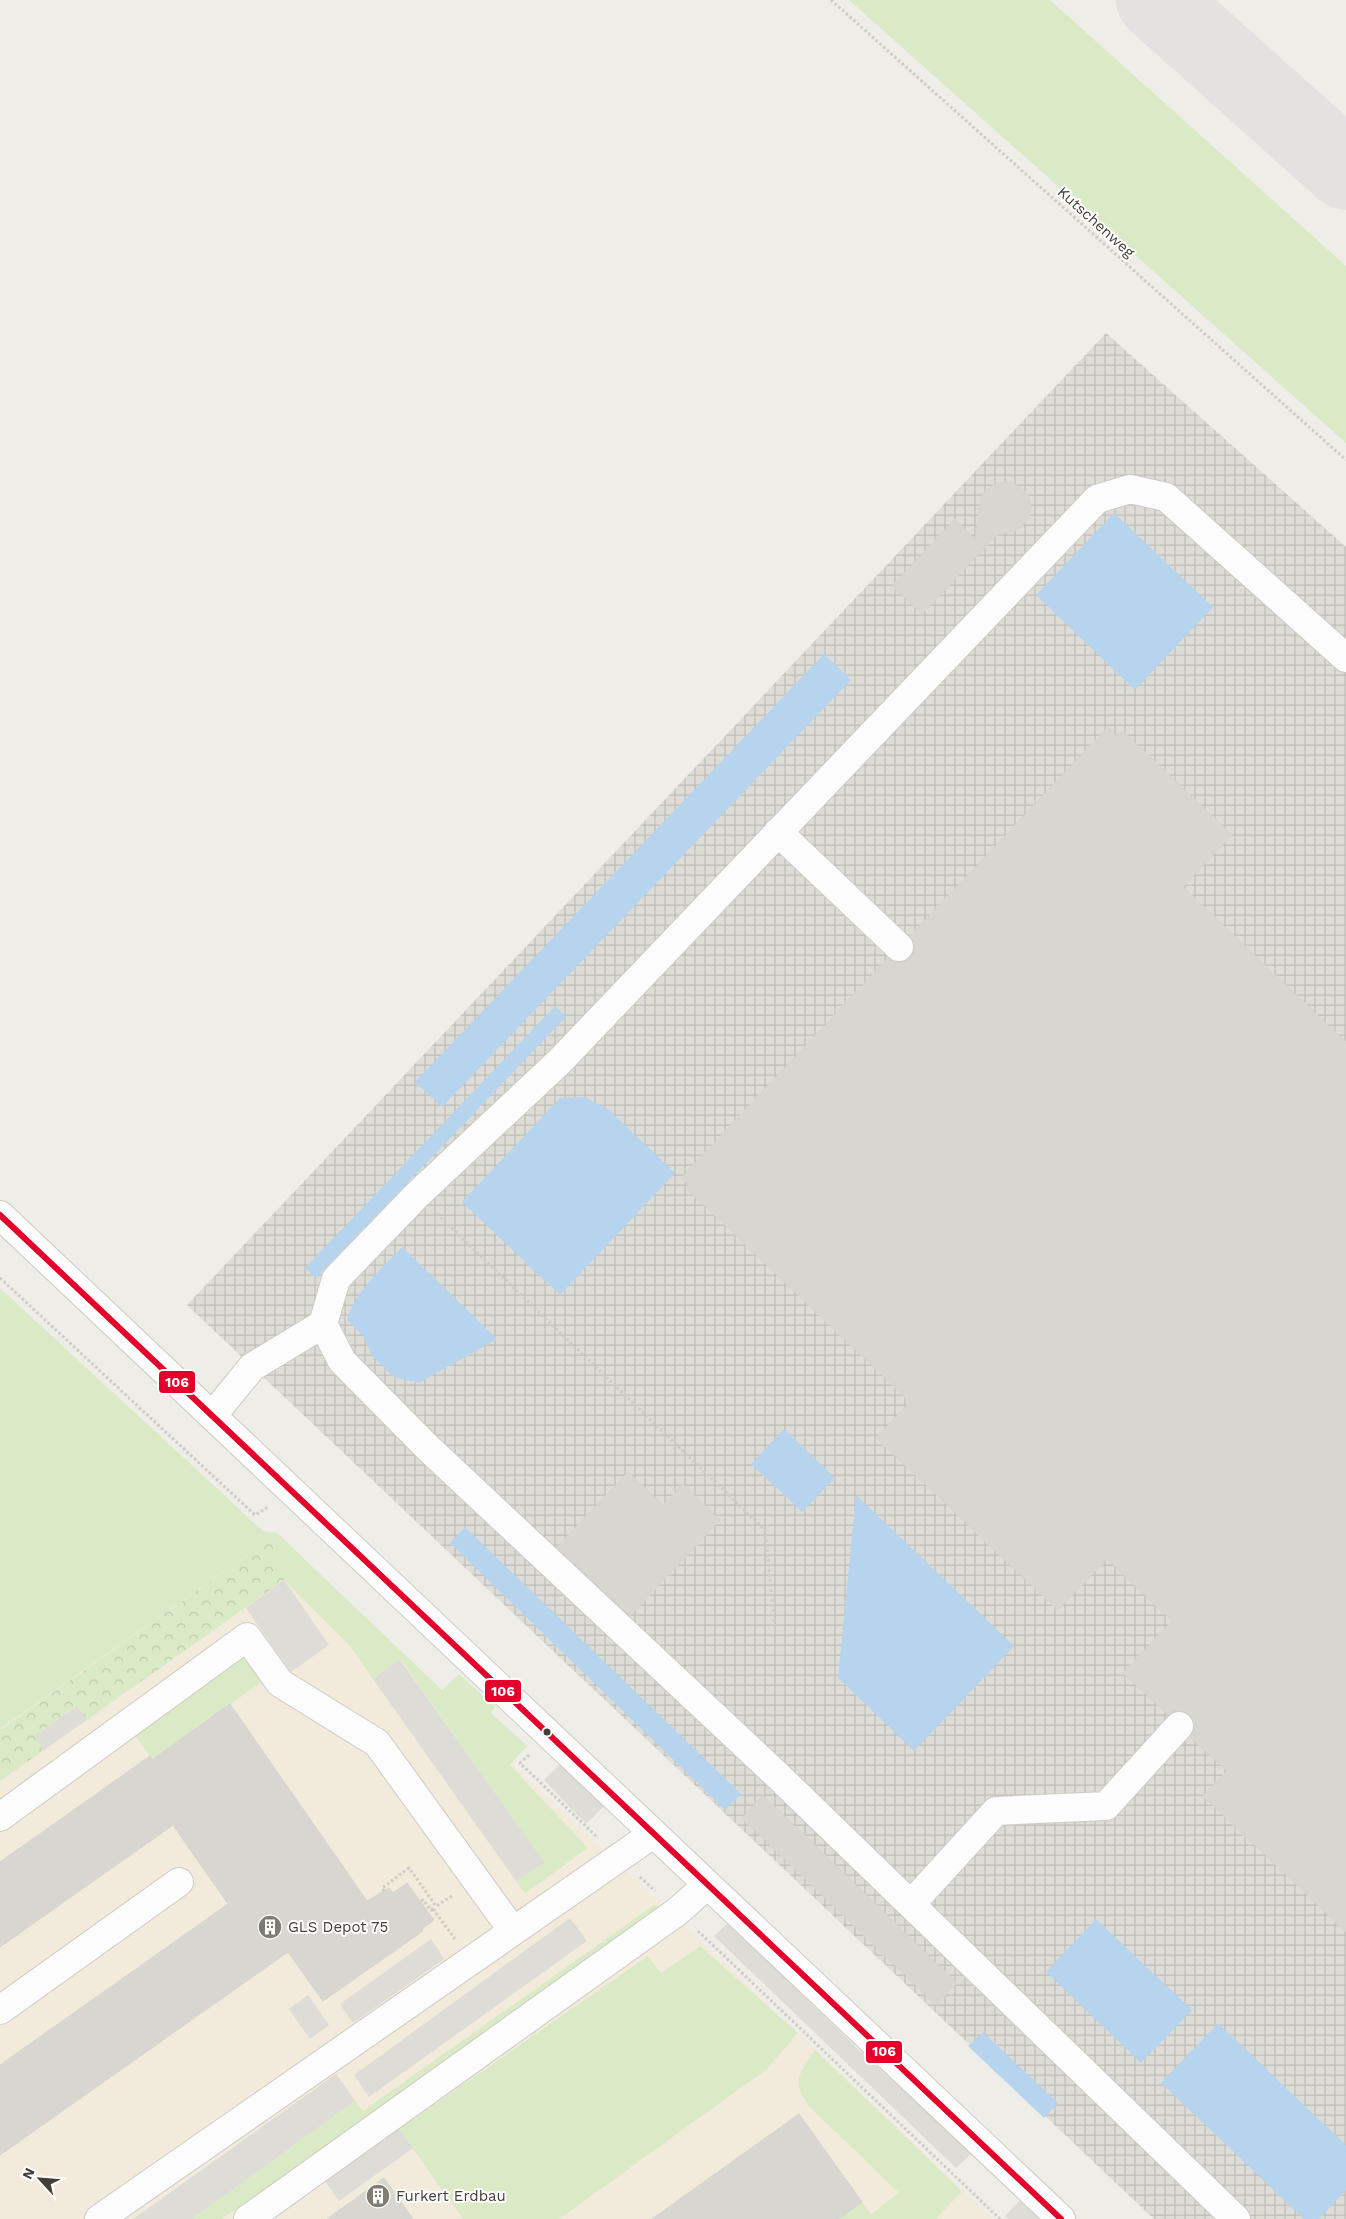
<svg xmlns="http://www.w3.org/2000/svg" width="1346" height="2219" viewBox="0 0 1346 2219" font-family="'Work Sans',sans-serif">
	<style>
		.commercial { fill: #f2eada }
		.industrial { fill: url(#industrial-grid) }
		.grass { fill: #daeac7 }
		.forest { fill: url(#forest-crowns) }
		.parking { fill: #dedcd7 }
		.water { fill: #b7d4ee }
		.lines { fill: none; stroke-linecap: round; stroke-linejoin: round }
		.taxiway { stroke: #e3e2e0; stroke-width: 80 }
		.building { fill: #d8d6d0; stroke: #d6d4ce }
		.minor-casing { stroke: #cccbc5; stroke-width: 30 }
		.path { stroke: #cdcbc6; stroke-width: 3; stroke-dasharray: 2.5 2.5; stroke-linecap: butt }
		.minor { stroke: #fcfcfc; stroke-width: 28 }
		.bus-1-casing { stroke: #fff; stroke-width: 10 }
		.bus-1 { stroke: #e4002b; stroke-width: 6 }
		.bus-dot { fill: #443f34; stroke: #fff; stroke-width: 2 }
		.labels { text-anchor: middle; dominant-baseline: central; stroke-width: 4; stroke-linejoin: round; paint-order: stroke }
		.street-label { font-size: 15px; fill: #443f34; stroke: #fff }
		.poi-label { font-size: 15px; fill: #443f34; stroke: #fff; text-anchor: start }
		.line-badge { stroke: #fff; stroke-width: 2 }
		.badge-label { font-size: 14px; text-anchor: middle; font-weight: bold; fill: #fff }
	</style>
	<defs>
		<pattern id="industrial-grid" width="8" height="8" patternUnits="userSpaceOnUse" patternTransform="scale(1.25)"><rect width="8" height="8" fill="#dedcd6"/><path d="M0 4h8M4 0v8" fill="none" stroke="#c0beb8"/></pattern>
		<pattern id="forest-crowns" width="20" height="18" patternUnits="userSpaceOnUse" patternTransform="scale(1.25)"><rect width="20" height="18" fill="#daeac7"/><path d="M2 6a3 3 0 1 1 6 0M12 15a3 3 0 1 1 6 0" fill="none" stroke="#bccaac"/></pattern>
	</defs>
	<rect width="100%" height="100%" fill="#eeede8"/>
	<!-- commercial -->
	<path class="commercial" d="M0,1307l255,238 15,-9 528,497 195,186h-993z"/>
	<!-- industrial -->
	<path class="industrial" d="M1106,333l240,214v1672h-192l-967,-914z"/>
	<!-- grass -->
	<path class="grass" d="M849,0h201l296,266v177z
		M0,1288l263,243 14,2 165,157 17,-16 36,33 -4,6 36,33 -17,19 78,83 -63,45 -9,-12 27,-19 -142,-202 -28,19 -23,-33 -66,-66 -14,-41 -270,190z
		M231,1655l15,2 17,24 -111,79 -23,-33z
		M653,1906l10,1 -441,312h-30l163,-118 8,10z
		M700,1946l98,87 -31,36 -208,150h-96l-64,-90 249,-173 13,17z
		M815,2050l147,141 -26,28h-98l24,-17 9,12 28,-21 -90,-87c-19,-27 -9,-31 6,-56z"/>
	<!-- forest -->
	<path class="forest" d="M270,1539l14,41 -197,140 -10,-14 -42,30 9,14 -44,31v-51z"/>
	<!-- parking -->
	<path class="parking" d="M284,1580l45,65 -38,27 -45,-64z
		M400,1660l144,202 -28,19 -143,-202z
		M77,1706l10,14 -43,30 -10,-14z
		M561,1763l43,43 -18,18 -42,-44z
		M570,1918l17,23 -218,156 -15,-22z
		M728,1923l129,125 115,105 -16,15 -242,-232z
		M431,1939l13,20 -91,64 -13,-19z
		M308,1995l21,30 -19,14 -21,-30z
		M336,2074l19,27 -163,118h-59z
		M399,2129l14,19 -74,53 -14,-20z
		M1020,2200l20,19h-32l-3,-3z"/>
	<!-- water -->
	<path class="water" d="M1114,513l99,94 -78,83 -99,-95z
		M824,654l27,26 -409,427 -27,-25z
		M555,1006l11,11 -250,261 -11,-10z
		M584,1097l24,12 67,64 -115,122 -98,-93 98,-104z
		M402,1247l95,92 -78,44 -25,-6 -22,-21 -8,-19 -17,-17c8,-29 34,-51 55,-73z
		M784,1429l51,49 -33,34 -51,-48z
		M856,1495l158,151 -100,105 -76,-73z
		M465,1527l276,267 -16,16 -275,-267z
		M1096,1919l96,91 -51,53 -95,-91z
		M1218,2023l128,122v45l-27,29h-15l-143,-136z
		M983,2032l75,71 -14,15 -76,-72z"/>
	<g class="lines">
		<!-- taxiway -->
		<path class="taxiway" d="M1156,0l190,170"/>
	</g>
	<!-- building -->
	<path class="building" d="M1010,482l10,5 8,8 3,11 -2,11 -7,10 -10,5 -13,1 -77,81 -30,-28 63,-67 20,20 6,-42 7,-9 10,-5z
		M1108,727l9,9 6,-5 109,104 -49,52 163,155v890l-143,-136 24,-25 -37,-34 4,-8v-8l-4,-6 -8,-4h-8l-6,4 -45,-42 49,-52 -65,-62 -49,51 -182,-172 34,-36 -223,-213 3,-2 -9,-9 207,-220 8,4h8l6,-4 4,-8v-8l-4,-6z
		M628,1472l35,33 20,-21 37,36 -90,96 -73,-69z
		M230,1704l137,197 22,-13 4,5 14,-10 27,37 -12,9 1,2 -100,70 -35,-49 -288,203v-90l228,-161 -55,-79 -173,122v-85l150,-106 2,4z
		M763,1795l194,188 -21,22 -194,-187z
		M799,2114l63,88 -24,17h-186z
		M384,2178l29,41h-86z"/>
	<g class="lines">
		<!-- minor casing -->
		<g class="minor-casing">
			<path id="minor" d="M778,832l121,115
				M0,1215l1061,1004
				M212,1416l40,-49 71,-43
				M0,1817l247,-180 33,46 97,60 136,188
				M911,1904l85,-93 110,-5 73,-80
				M0,2010l179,-128
				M99,2219l554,-385
				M248,2219l430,-308 29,-26
				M1236,2219l-460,-445 -349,-327 -85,-86 -19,-37 13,-45 81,-84 142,-133 538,-563 33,-10 36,8 180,161"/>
		</g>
		<!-- path -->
		<path class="path" d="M831,0l515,460
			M437,1214l328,316 10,99
			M0,1278l255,237 13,-8
			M529,1755l-9,8 78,75
			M640,1877l15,14
			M384,1891l-2,-3 27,-20 27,38 16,-10
			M421,1901l2,-1 8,10 3,-2
			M433,1909l22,30
			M698,1931l302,288"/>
		<!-- minor -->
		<use href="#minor" class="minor"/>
		<!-- bus-1 casing -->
		<g class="bus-1-casing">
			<path id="bus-1" d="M0,1215l1061,1004"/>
		</g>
		<!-- bus-1 -->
		<use href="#bus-1" class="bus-1"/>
	</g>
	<!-- icons -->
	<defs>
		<g id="building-disc" transform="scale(1.25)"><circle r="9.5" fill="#807c73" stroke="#fff"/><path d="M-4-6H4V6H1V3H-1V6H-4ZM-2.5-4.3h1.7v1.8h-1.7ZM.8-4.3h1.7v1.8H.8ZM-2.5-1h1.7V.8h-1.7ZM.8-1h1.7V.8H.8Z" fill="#fff"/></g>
	</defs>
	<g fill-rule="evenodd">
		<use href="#building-disc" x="270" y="1927"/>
		<use href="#building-disc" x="378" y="2196"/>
	</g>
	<!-- markers -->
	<circle class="bus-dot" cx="547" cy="1732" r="4.5"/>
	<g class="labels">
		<!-- street labels -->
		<g class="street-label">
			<text transform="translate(1096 222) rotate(42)">Kutschenweg</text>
		</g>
		<!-- poi labels -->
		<g class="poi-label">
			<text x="288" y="1927">GLS Depot 75</text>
			<text x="396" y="2196">Furkert Erdbau</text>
		</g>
	</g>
	<g class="line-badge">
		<rect x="158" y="1370" width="38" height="24" rx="5" fill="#e4002b"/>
		<rect x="484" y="1679" width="38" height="24" rx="5" fill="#e4002b"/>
		<rect x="865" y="2040" width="38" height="24" rx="5" fill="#e4002b"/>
	</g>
	<g class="badge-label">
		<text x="177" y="1387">106</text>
		<text x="503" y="1696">106</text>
		<text x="884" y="2056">106</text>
	</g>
	<!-- north arrow -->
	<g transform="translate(40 2179) rotate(296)" stroke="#ffffff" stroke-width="4" paint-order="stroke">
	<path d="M0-4L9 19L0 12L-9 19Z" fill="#443f34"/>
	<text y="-8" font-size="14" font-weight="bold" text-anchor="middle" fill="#443f34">N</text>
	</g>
</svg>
